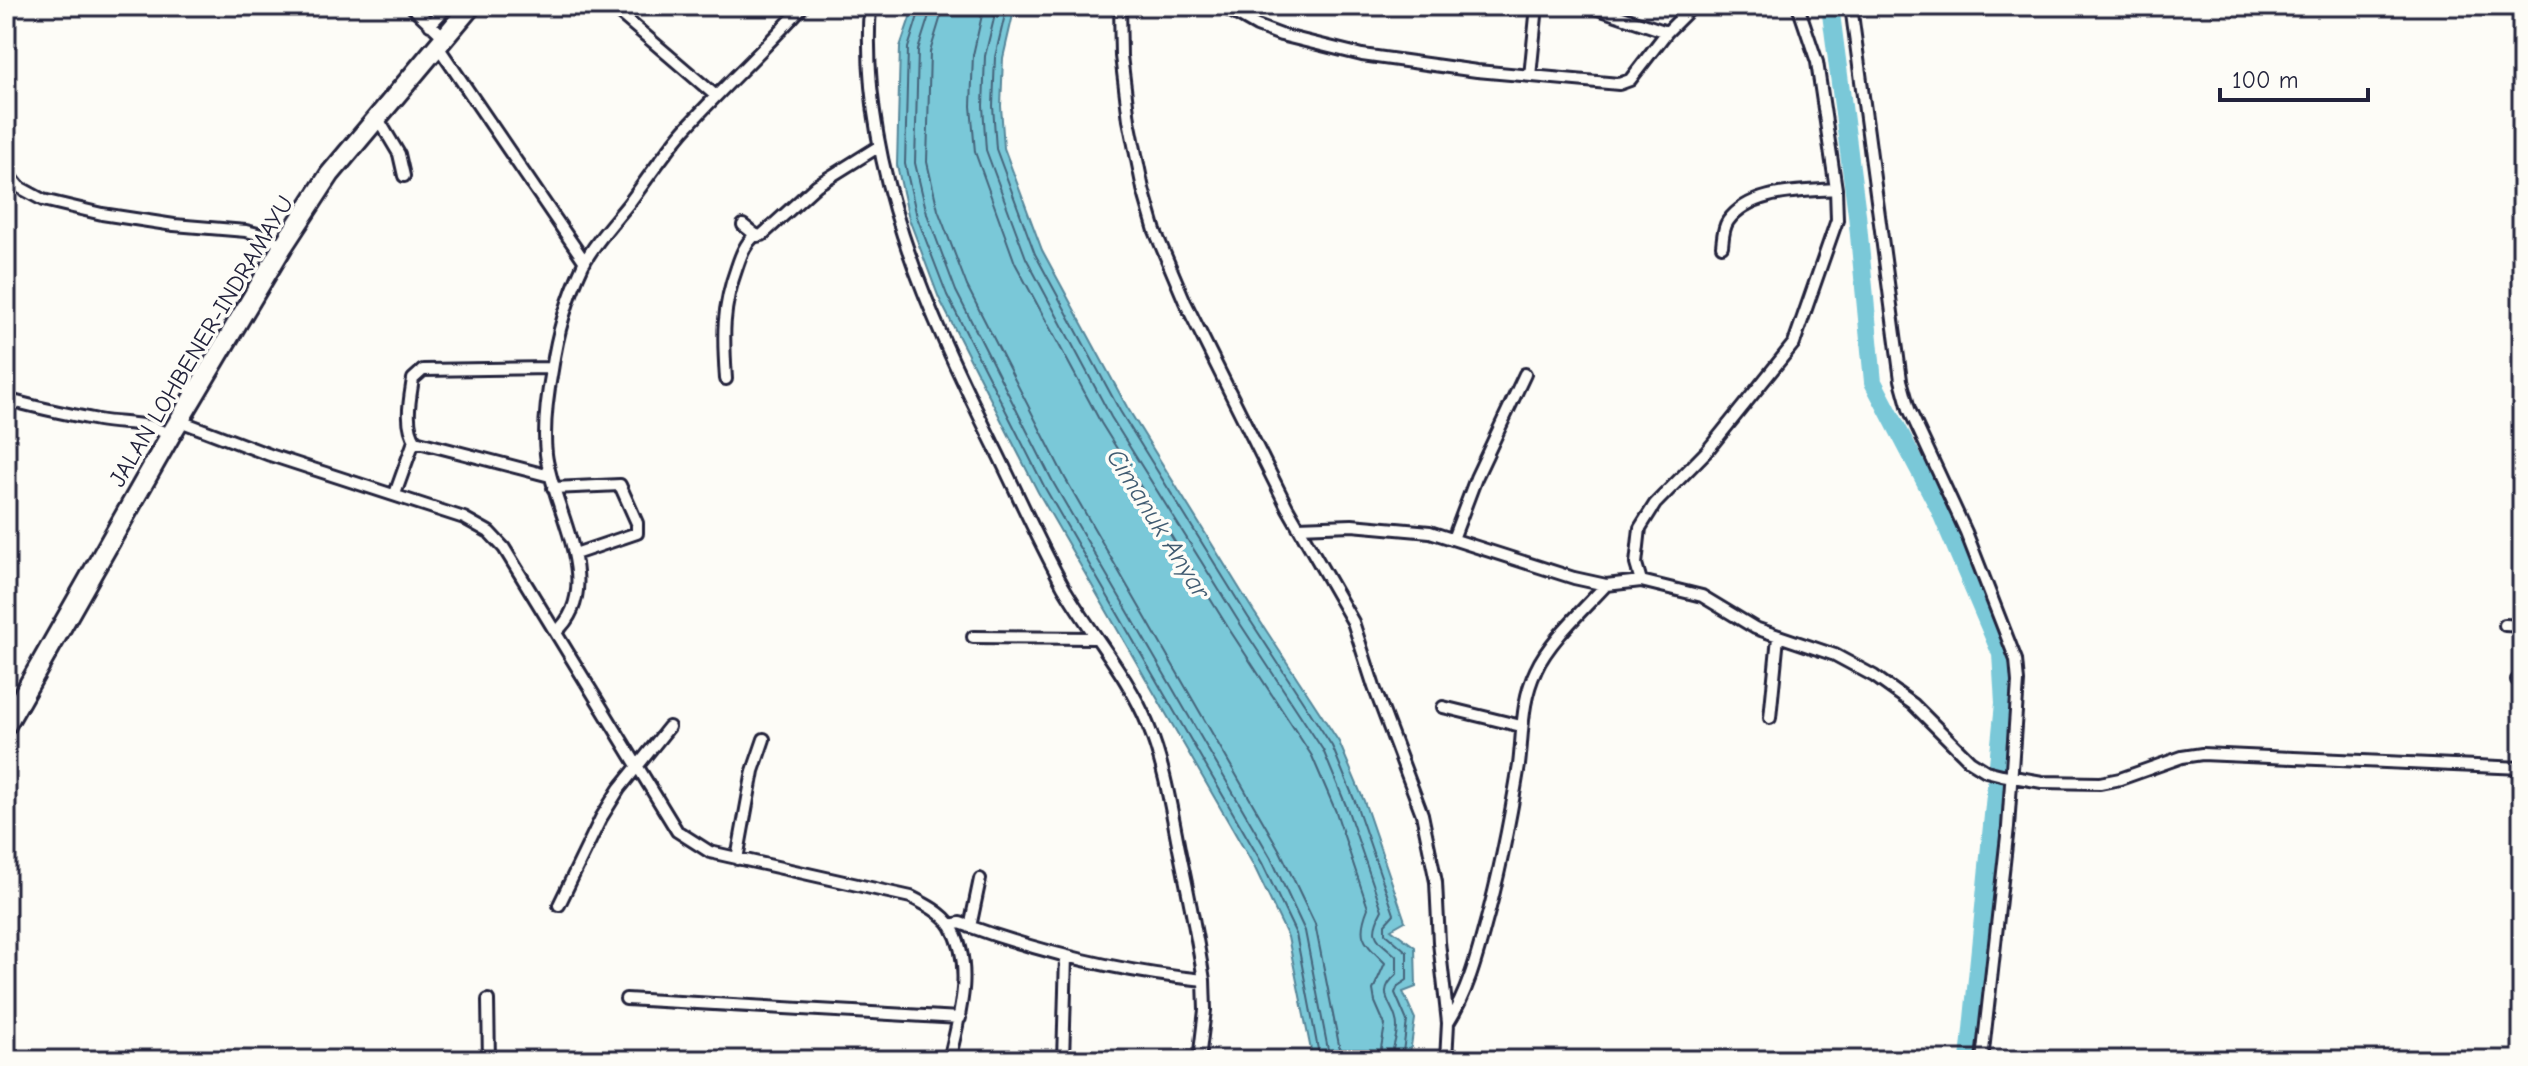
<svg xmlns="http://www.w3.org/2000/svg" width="2528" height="1066" viewBox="0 0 2528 1066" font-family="'Comic Neue',sans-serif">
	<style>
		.water { fill: #7ac8d8; stroke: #578699; stroke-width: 2 }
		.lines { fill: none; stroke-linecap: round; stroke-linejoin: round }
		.shore { stroke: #45647a; stroke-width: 2 }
		.river { stroke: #7ac8d8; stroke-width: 18 }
		.street-casing { stroke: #22223b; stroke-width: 16 }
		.highway-casing { stroke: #22223b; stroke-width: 24 }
		.street { stroke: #fdfcf7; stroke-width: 10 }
		.highway { stroke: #fdfcf7; stroke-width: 18 }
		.labels { text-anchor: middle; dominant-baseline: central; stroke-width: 7; stroke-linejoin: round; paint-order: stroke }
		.street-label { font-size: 24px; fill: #22223b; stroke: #fdfcf7 }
		.water-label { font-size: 26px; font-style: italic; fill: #415c72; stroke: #fdfcf7 }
	</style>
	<rect width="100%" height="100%" fill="#fdfcf7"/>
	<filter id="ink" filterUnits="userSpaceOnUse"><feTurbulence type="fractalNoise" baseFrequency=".0125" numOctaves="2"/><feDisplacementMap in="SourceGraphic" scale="16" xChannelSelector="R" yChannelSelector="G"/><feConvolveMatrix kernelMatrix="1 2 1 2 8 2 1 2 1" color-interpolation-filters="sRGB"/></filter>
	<g filter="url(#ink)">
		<!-- water -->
		<path class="water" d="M914,6h101l-12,52 -2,48 3,42 38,102 85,157 127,205 85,130 25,59 41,120 -14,8 24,18 1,40 -13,5 12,27 -6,41h-96l-25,-123 -34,-71 -216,-374 -99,-194 -30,-79 -12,-54 3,-118z"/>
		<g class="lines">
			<!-- shore -->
			<path class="shore" d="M921,6l-13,42 -3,116 12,53 30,78 98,193 217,375 34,71 24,126
				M932,6l-14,44 -3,113 12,51 29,77 98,193 217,374 34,73 25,129
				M944,6l-14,46 -3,110 11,48 29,76 98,192 215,373 35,73 27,136
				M984,6l-11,49 -2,51 4,46 40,111 86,160 128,206 83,127 24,56 32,96c-12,30 -4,34 17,55l-12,27 2,12 10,23 -6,35
				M997,6l-12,50 -2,50 3,44 40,108 85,159 128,205 84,128 24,58 35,102c-15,28 -4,29 15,47v17c-25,22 0,30 0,53 0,11 -5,22 -6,33
				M1007,6l-12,51 -2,49 3,43 39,105 85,157 128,206 84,129 24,58 38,110 -9,10v9l22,19v28l-9,6 -3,7 12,28 -5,39"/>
			<!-- river -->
			<path class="river" d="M1830,6l27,208 16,168 65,124 63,148 3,49 -35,357"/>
			<!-- street casing -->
			<g class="street-casing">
				<path id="street" d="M411,6l33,31
					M611,6l105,90
					M870,6c-11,159 57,305 126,444 22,45 43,92 67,136 27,47 65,89 85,139 16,39 23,83 31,124 9,43 18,87 25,131 -83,-8 -165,-28 -244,-57l-10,2
					M1120,6l1,50 8,64 14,69 12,42 30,71 102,205 66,115 21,65 48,127 14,68 3,60 9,81 -2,37
					M1222,6l35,20 24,9 81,20 115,16 142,13 11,-4 37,-48 26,-26
					M1589,6l78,26
					M1851,6l50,374 8,29 57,123 50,128 2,22 -10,145 -26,233
					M430,25l18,-19
					M437,45l148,217
					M1530,76l7,-70
					M377,117l22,37 5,22
					M6,171l13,16 24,13 59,14 72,11 72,6 20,5 17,10
					M743,225l14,11 5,-1 55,-50 61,-38
					M1722,246c1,-8 1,-18 6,-25 23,-32 73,-29 108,-32
					M726,379c-3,-43 -4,-71 11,-112 4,-12 8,-23 18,-32
					M6,399c31,9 61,15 92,21 27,5 48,0 72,16
					M180,421l90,34 194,63 25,14 15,16 173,283 33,21 201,45c14,7 32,16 40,29 24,40 8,92 -2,134
					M416,442c-12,-18 -6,-43 -3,-63l10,-9 129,-2
					M553,488l67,-3 17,38v10l-62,21
					M395,494l18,-50 6,-2 131,34
					M1298,527l54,-2 78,7 144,46 32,7 35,-4 61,15 53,32 80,27 39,21 39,28 57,57 16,10 16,4 40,7 58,1 20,-4 62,-22 20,-3 320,14
					M1453,539l23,-61 49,-104
					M1641,581l-5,-17 4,-36 15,-24 52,-53 87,-108 43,-123 -1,-31 -19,-127 -19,-56
					M2505,625l17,1
					M556,632c51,-45 -4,-124 -10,-178 -3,-27 1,-57 6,-84 5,-35 16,-73 31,-105 11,-22 32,-44 47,-63 18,-24 35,-50 55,-73 38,-42 80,-80 118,-123
					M973,637l122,1
					M2517,680h5
					M1443,707l78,19
					M1770,718l8,-81
					M737,859l16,-88 11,-32
					M559,905l42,-87 18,-29 50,-62
					M970,927l10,-48
					M626,999l334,19
					M488,1000l1,60
					M1448,1023c19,-30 28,-63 37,-97 15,-53 25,-106 34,-161 4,-33 2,-64 17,-95 13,-29 48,-61 70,-85
					M1063,1060l3,-104
					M1199,1060l6,-50 -1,-30"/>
			</g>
			<!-- highway casing -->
			<g class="highway-casing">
				<path id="highway" d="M6,725l164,-289 113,-190 47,-72 141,-168"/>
			</g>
			<!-- street -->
			<use href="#street" class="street"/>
			<!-- highway -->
			<use href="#highway" class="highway"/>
		</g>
	</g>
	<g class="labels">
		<!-- street labels -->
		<g class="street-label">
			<text transform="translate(201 341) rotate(-59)">JALAN LOHBENER-INDRAMAYU</text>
		</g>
		<!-- water labels -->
		<g class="water-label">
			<text transform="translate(1158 524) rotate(58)">Cimanuk Anyar</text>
		</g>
	</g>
	<!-- margin -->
	<rect width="2528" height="1066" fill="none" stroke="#fdfcf7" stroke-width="32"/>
	<rect x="16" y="16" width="2496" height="1034" fill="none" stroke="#22223b" stroke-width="3" filter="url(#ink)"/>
	<!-- scale -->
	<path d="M2220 88v12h148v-12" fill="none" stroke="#22223b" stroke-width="4"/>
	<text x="2232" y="88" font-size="24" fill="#22223b" stroke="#fdfcf7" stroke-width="6" paint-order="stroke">100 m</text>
</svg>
